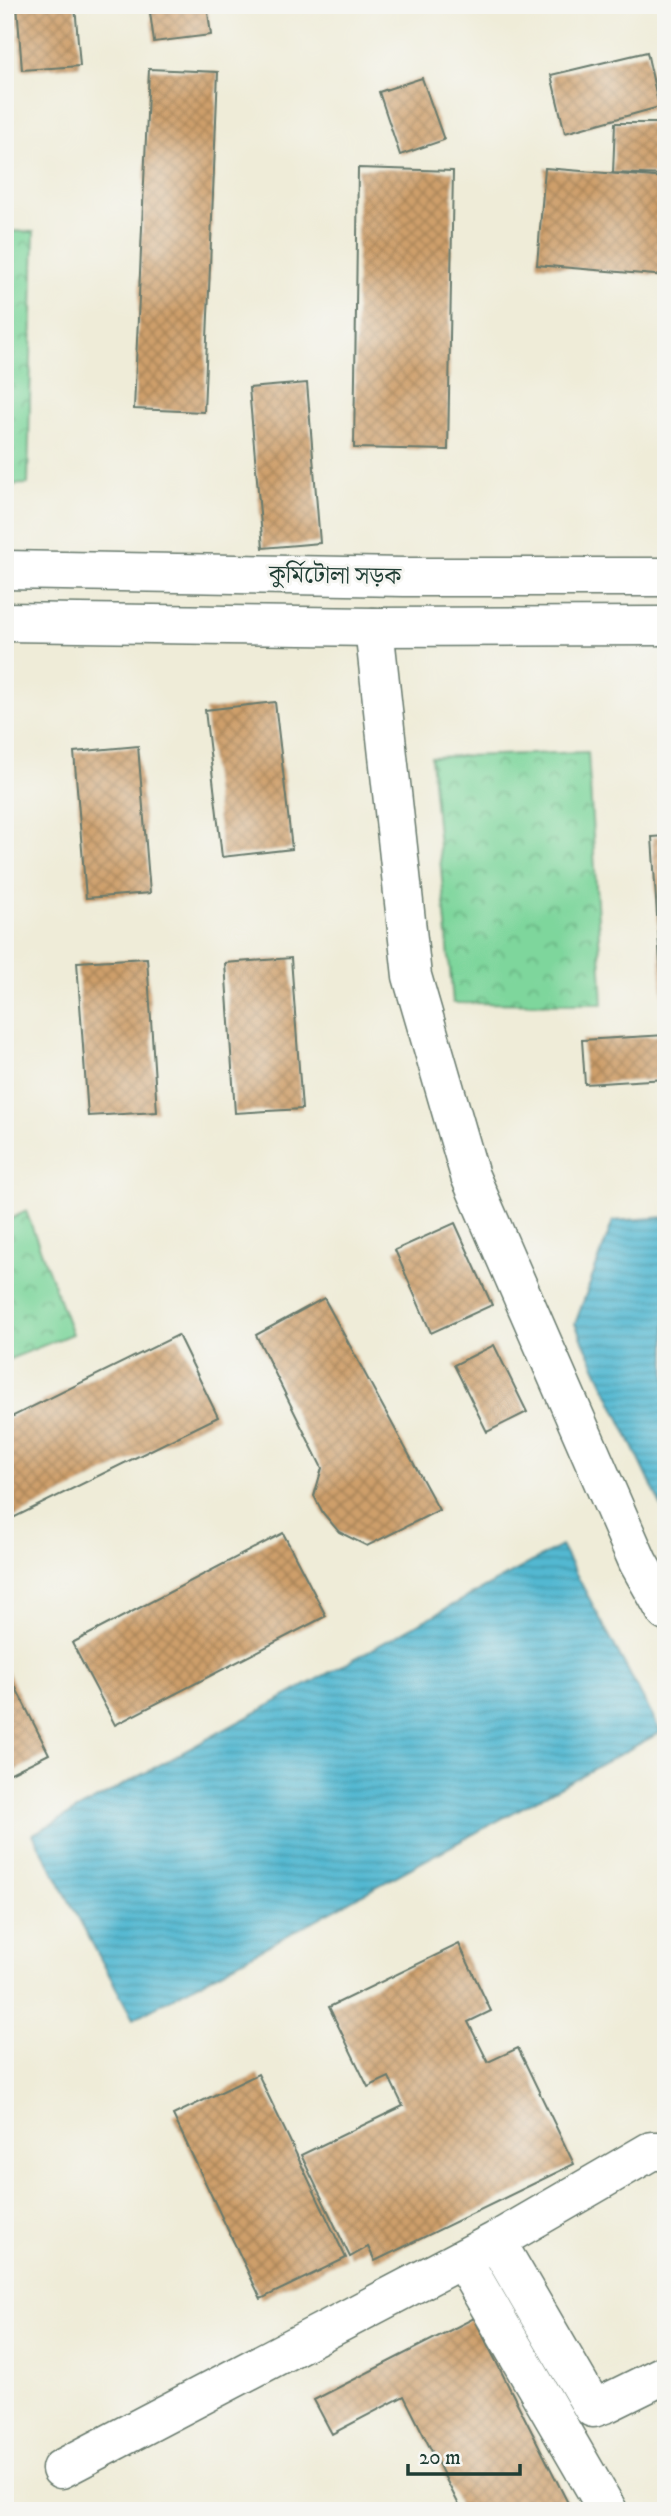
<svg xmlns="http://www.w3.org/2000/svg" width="671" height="2516" viewBox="0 0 671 2516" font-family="'IM FELL DW Pica','Noto Serif Bengali',serif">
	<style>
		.park { fill: url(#park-crowns); stroke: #4e8a68; stroke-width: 2 }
		.water { fill: url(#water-rules); stroke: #397a82; stroke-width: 2 }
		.building { fill: url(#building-cross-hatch) }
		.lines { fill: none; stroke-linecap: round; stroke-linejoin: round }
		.minor-casing { stroke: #687a6d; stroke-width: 41 }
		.major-casing { stroke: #687a6d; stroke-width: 41 }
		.minor { stroke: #fff; stroke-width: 38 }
		.major { stroke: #fff; stroke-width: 38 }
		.labels { text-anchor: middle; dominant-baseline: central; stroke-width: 6; stroke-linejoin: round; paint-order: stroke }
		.street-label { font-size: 24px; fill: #1f3d34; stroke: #f6f6f2 }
	</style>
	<defs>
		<pattern id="park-crowns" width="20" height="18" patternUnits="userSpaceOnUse" patternTransform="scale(1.75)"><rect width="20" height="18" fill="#7ed69c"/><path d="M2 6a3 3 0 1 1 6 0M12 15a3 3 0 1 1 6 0" fill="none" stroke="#67af80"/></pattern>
		<pattern id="water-rules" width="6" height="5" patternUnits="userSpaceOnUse" patternTransform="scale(1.75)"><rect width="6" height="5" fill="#53b8d1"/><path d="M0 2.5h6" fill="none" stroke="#4497aa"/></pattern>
		<pattern id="building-cross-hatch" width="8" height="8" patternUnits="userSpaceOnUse" patternTransform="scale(1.75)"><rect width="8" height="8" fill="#ce9f6a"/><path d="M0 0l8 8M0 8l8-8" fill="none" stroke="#a78358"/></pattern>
	</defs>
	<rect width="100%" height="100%" fill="#f6f6f2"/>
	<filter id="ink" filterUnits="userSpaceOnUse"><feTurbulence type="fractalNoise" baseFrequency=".0143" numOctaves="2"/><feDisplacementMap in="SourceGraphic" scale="14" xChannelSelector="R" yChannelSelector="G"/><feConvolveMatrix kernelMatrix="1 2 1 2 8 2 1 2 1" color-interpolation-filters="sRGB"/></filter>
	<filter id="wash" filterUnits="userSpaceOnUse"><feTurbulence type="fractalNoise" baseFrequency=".00686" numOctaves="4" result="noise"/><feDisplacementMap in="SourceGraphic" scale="28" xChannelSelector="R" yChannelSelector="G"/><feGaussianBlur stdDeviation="1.57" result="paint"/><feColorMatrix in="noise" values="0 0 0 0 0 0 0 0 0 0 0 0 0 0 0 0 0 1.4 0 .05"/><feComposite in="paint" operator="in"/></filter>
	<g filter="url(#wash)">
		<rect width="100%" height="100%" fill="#efecd8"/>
		<!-- park -->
		<path class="park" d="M5,231l29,1 -6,252 -23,1z
			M588,752l15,252 -150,-1 -22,-246z
			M26,1211l46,123 -67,27v-139z"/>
		<!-- water -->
		<path class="water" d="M666,1217v299l-91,-192 38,-103z
			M561,1546l100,186 -528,287 -100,-185z"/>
		<g id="blocks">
			<!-- building -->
			<path class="building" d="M17,5h58l5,61 -58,4z
				M149,5h58l4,30 -57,7z
				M647,52l12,55 -94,26 -14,-58z
				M149,69l69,3 -14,340 -70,-3z
				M422,78l22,62 -44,15 -21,-63z
				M615,123h51v52l-53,-2z
				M358,168l95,3 -5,279 -94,-2z
				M545,168l121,10v98l-129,-11z
				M307,383l13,160 -57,5 -14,-160z
				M275,702l17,147 -70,8 -17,-147z
				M138,746l12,147 -64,5 -12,-146z
				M666,836v189h-2l-12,-188z
				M147,958l10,154 -69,4 -11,-154z
				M291,958l11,151 -67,4 -10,-150z
				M666,1035v44l-81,5 -3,-44z
				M455,1223l37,82 -61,28 -36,-83z
				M324,1298l115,212 -72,36 -28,-14 -16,-19 -9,-17 8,-28 -66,-133z
				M178,1335l40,82 -205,101 -8,-16v-82z
				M494,1345l33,67 -40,20 -33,-67z
				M283,1533l43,83 -211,109 -43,-82z
				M5,1666l44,88 -44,22z
				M459,1944l32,67 -23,11 20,40 30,-14 56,116 -199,97 -7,-14 -18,10 -49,-102 102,-49 -14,-29 -21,10 -39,-80z
				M258,2074l88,184 -85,41 -88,-184z
				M474,2318l98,193h-110l-58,-115 -72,38 -18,-34z"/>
		</g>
	</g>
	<g filter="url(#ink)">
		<use href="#blocks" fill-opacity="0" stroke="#687a6d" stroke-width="2"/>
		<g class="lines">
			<!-- minor casing -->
			<g class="minor-casing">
				<path id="minor" d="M374,627l38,349 58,200 168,386 28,50
					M496,2241l97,167 14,-5 59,-29
					M462,2259l146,252
					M61,2469l435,-228 155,-90h15"/>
			</g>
			<!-- major casing -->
			<g class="major-casing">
				<path id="major" d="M5,570l399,7h262
					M5,622l369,5 292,-1"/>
			</g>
			<!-- minor -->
			<use href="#minor" class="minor"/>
			<!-- major -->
			<use href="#major" class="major"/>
		</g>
	</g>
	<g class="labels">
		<!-- street labels -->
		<g class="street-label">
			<text transform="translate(335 576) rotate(1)">কুর্মিটোলা সড়ক</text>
		</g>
	</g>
	<!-- margin -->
	<rect width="671" height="2516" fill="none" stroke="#f6f6f2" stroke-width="28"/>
	<!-- scale -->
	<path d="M408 2464v10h112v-10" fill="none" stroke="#1f3d34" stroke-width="3.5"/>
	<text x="419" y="2464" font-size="21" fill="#1f3d34" stroke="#f6f6f2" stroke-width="5" paint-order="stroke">20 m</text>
</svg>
